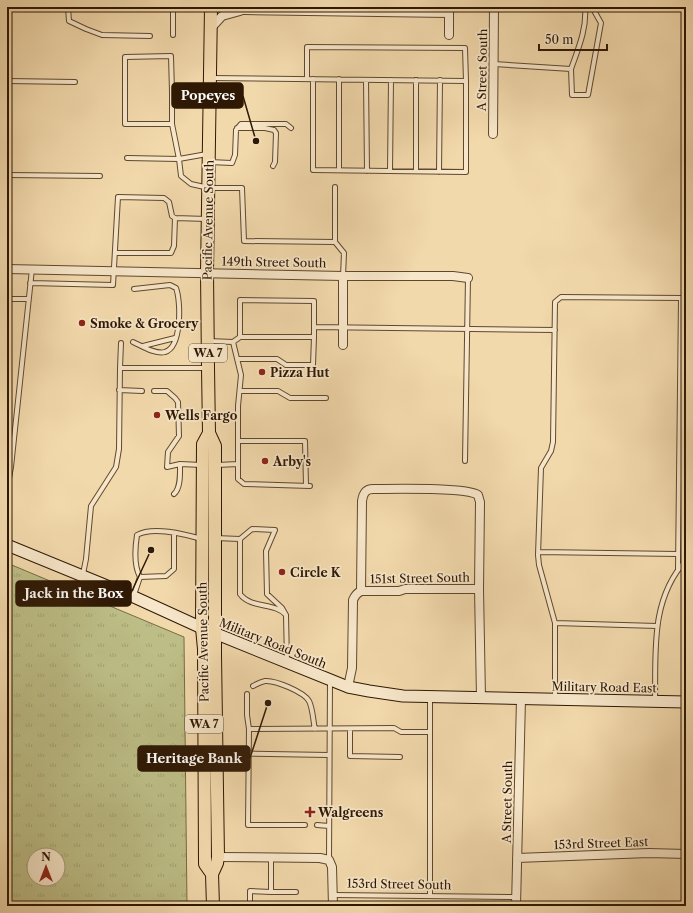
<svg xmlns="http://www.w3.org/2000/svg" width="693" height="913" viewBox="0 0 693 913" font-family="'Libre Caslon Text',serif">
	<style>
		.grass { fill: url(#grass-tufts); stroke: #766b46; fill-rule: evenodd }
		.lines { fill: none; stroke-linecap: round; stroke-linejoin: round }
		.lane-casing { stroke: #5f482e; stroke-width: 6 }
		.street-casing { stroke: #5f482e; stroke-width: 10 }
		.secondary-casing { stroke: #2e1804; stroke-width: 13 }
		.primary-casing { stroke: #2e1804; stroke-width: 14 }
		.lane { stroke: #f7e6c9; stroke-width: 4 }
		.street { stroke: #f7e6c9; stroke-width: 8 }
		.secondary { stroke: #f7e6c9; stroke-width: 11 }
		.primary { stroke: #f2d9ac; stroke-width: 12 }
		.poi-dot { fill: #8f2418; stroke: #f7e6c9; stroke-width: 1.5 }
		.labels { text-anchor: middle; dominant-baseline: central; stroke-width: 3.5; stroke-linejoin: round; paint-order: stroke }
		.shield { fill: #f7e6c9; stroke: #6a563f; stroke-width: 1 }
		.shield-label { font-size: 11px; font-weight: bold; fill: #2e1804 }
		.street-label { font-size: 12px; fill: #2e1804; stroke: #f7e6c9 }
		.poi-label { font-size: 12px; font-weight: bold; fill: #2e1804; stroke: #f7e6c9; text-anchor: start }
		.leader { fill: none; stroke: #2e1804; stroke-width: 1.5 }
		.callout-dot { fill: #2e1804; stroke: #f7e6c9; stroke-width: 1.5 }
		.callout { fill: #2e1804; stroke: #2e1804; stroke-width: 1.5 }
		.callout-label { font-size: 13px; text-anchor: middle; font-weight: bold; fill: #fff }
	</style>
	<defs>
		<pattern id="grass-tufts" width="24" height="20" patternUnits="userSpaceOnUse"><rect width="24" height="20" fill="#bdbe87"/><path d="M3 7l-1-3M5 7V3M7 7l1-3M15 17l-1-3M17 17v-4M19 17l1-3" fill="none" stroke="#a3a373"/></pattern>
	</defs>
	<rect width="100%" height="100%" fill="#f2d9ac"/>
	<filter id="stains"><feTurbulence type="fractalNoise" baseFrequency=".005" numOctaves="4"/><feColorMatrix values="0 0 0 0 .2 0 0 0 0 .09 0 0 0 0 .02 0 0 0 .5 -.17"/></filter>
	<radialGradient id="worn" r=".72"><stop offset=".6" stop-color="#630" stop-opacity="0"/><stop offset="1" stop-color="#630" stop-opacity=".3"/></radialGradient>
	<!-- grass -->
	<path class="grass" d="M7,563l177,74 3,269h-180zM34,855h24v24h-24z"/>
	<g class="lines">
		<!-- lane casing -->
		<g class="lane-casing">
			<path id="lane" d="M68,7l1,14 17,8 16,6 48,1
				M173,35v-28
				M494,64l77,5 1,26h16l13,-72 -9,-16
				M571,69c7,-20 16,-40 14,-62
				M210,78c85,1 171,2 256,3v91l-153,-2v-91
				M307,79v-32l158,1 1,33
				M366,80l1,91
				M7,81l68,1
				M172,92v32h-47v-67l46,-1 1,36h35
				M172,124l7,35 28,-5
				M237,128h28l9,2 2,3 -1,29 -2,4
				M127,158l52,1 2,17 10,8 18,4h33l2,53 91,1v-55
				M209,162l23,1 3,-8 1,-25 5,-6h45l5,4
				M339,170v-91
				M390,171l1,-91
				M416,171v-91
				M439,172l1,-92
				M7,175l93,1
				M335,242l9,11 -1,23
				M115,253h56l3,-7 1,-28
				M30,283l83,2 5,-88 46,1 5,4 3,14 3,2 32,1
				M7,299h21
				M240,337h74v-10
				M208,341l25,1 7,-5v-37l74,1v26l241,3
				M133,342c9,4 23,13 32,10 17,-5 16,-51 11,-64l-6,-3 -36,4
				M233,342l8,33 -3,31v73l6,5 66,2
				M143,346l32,-8
				M238,359h39l9,6h27l1,-28
				M120,368h87
				M119,390l23,1
				M154,391h13l8,7 3,4 1,34 -11,16 -1,15 13,-3 22,1
				M240,391h38l12,7h36
				M238,441h67l1,45
				M465,461l3,-183
				M217,465l21,-1
				M7,490l4,-23 21,-198
				M174,494c7,-6 6,-21 6,-30
				M215,538l25,1 12,-10 23,1 -9,21 1,43 15,14 4,7
				M240,539v55c11,15 35,8 46,21l1,46
				M538,552l140,2
				M83,574l3,-15 5,-53 25,-39 3,-18 1,-81 1,-25
				M140,577l26,-1 8,-7v-36
				M134,595l6,-18c-6,-11 -5,-29 -3,-42 16,-9 47,-1 65,4
				M555,623l102,3
				M253,686c4,-2 7,-4 12,-5 10,-1 39,11 44,20 4,8 4,20 6,28
				M247,694v21l2,14
				M555,699v-76l-16,-58 -1,-10 3,-87 10,-17 2,-9 2,-140 6,-5 120,1 -3,271
				M655,701c1,-50 -5,-101 31,-141
				M350,729v27l50,1
				M218,753l111,2
				M305,825h-57l1,-96 145,-1 7,4h29
				M317,825l12,1
				M329,860l1,-180
				M271,892h25
				M333,895l183,2
				M430,896v-199
				M250,906v-15l21,1v-34"/>
		</g>
		<!-- street casing -->
		<g class="street-casing">
			<path id="street" d="M229,7l16,3 204,3
				M449,7v28
				M211,28l11,-12 18,-5
				M493,134l1,-127
				M7,269l336,7h110l15,2
				M343,276v69
				M361,591l1,-90c1,-7 3,-12 11,-12 18,0 94,-2 105,6l2,7 -1,87 2,109
				M348,687l4,-19 1,-68c2,-5 4,-7 8,-9h38l6,-2h74
				M218,857l102,1 9,2 3,7 1,39
				M517,858l132,-5 37,1
				M516,906l5,-207"/>
		</g>
		<!-- secondary casing -->
		<g class="secondary-casing">
			<path id="secondary" d="M7,545l127,52 68,31 146,59 21,4 34,5 283,6"/>
		</g>
		<!-- primary casing -->
		<g class="primary-casing">
			<path id="primary" d="M211,7l-4,265 1,96 1,65 6,13v209l3,202 -1,6 -5,11 1,32
				M209,433l-6,11 -1,184 2,21 1,215 7,10"/>
		</g>
		<!-- lane -->
		<use href="#lane" class="lane"/>
		<!-- street -->
		<use href="#street" class="street"/>
		<!-- secondary -->
		<use href="#secondary" class="secondary"/>
		<!-- primary -->
		<use href="#primary" class="primary"/>
	</g>
	<!-- markers -->
	<g class="poi-dot">
		<circle cx="82" cy="323" r="4"/>
		<circle cx="262" cy="372" r="4"/>
		<circle cx="157" cy="415" r="4"/>
		<circle cx="265" cy="461" r="4"/>
		<circle cx="282" cy="572" r="4"/>
		<path d="M308 806h4v4h4v4h-4v4h-4v-4h-4v-4h4z"/>
	</g>
	<g class="labels">
		<!-- shield labels -->
		<g class="shield">
			<rect x="189" y="344" width="38" height="18" rx="3"/>
			<rect x="185" y="715" width="38" height="18" rx="3"/>
		</g>
		<g class="shield-label">
			<text x="208" y="353">WA 7</text>
			<text x="204" y="724">WA 7</text>
		</g>
		<!-- street labels -->
		<g class="street-label">
			<text transform="translate(482 70) rotate(-89)">A Street South</text>
			<text transform="translate(208 220) rotate(-89)">Pacific Avenue South</text>
			<text transform="translate(274 262) rotate(1)">149th Street South</text>
			<text transform="translate(420 578) rotate(-1)">151st Street South</text>
			<text transform="translate(203 642) rotate(-91)">Pacific Avenue South</text>
			<text transform="translate(273 643) rotate(22)">Military Road South</text>
			<text transform="translate(604 687) rotate(1)">Military Road East</text>
			<text transform="translate(507 802) rotate(-89)">A Street South</text>
			<text transform="translate(601 843) rotate(-2)">153rd Street East</text>
			<text transform="translate(399 884) rotate(1)">153rd Street South</text>
		</g>
		<!-- poi labels -->
		<g class="poi-label">
			<text x="90" y="323">Smoke &amp; Grocery</text>
			<text x="270" y="372">Pizza Hut</text>
			<text x="165" y="415">Wells Fargo</text>
			<text x="273" y="461">Arby's</text>
			<text x="290" y="572">Circle K</text>
			<text x="318" y="812">Walgreens</text>
		</g>
	</g>
	<!-- callouts -->
	<path class="leader" d="M256 141L243 96M151 550L131 593M268 703L250 758"/>
	<g class="callout-dot">
		<circle cx="256" cy="141" r="4"/>
		<circle cx="151" cy="550" r="4"/>
		<circle cx="268" cy="703" r="4"/>
	</g>
	<g class="callout">
		<rect x="172" y="83" width="71" height="25" rx="4"/>
		<rect x="16" y="581" width="115" height="25" rx="4"/>
		<rect x="138" y="746" width="112" height="25" rx="4"/>
	</g>
	<g class="callout-label">
		<text x="208" y="100">Popeyes</text>
		<text x="74" y="598">Jack in the Box</text>
		<text x="194" y="763">Heritage Bank</text>
	</g>
	<!-- margin -->
	<rect width="693" height="913" fill="none" stroke="#f2d9ac" stroke-width="24"/>
	<rect x="8" y="8" width="677" height="897" fill="none" stroke="#2e1804" stroke-width="2"/>
	<rect x="12" y="12" width="669" height="889" fill="none" stroke="#2e1804"/>
	<!-- north arrow -->
	<g transform="translate(46 867)"><circle r="19" fill="#f7e6c9" stroke="#a7947a"/>
	<path d="M0-3L7 15L0 10L-7 15Z" fill="#8f2418"/>
	<text y="-6" font-size="11" font-weight="bold" text-anchor="middle" fill="#2e1804">N</text>
	</g>
	<!-- scale -->
	<path d="M539 44v6h68v-6" fill="none" stroke="#2e1804" stroke-width="2"/>
	<text x="545" y="44" font-size="12" fill="#2e1804" stroke="#f7e6c9" stroke-width="3" paint-order="stroke">50 m</text>
	<rect width="100%" height="100%" filter="url(#stains)"/>
	<rect width="100%" height="100%" fill="url(#worn)"/>
</svg>
